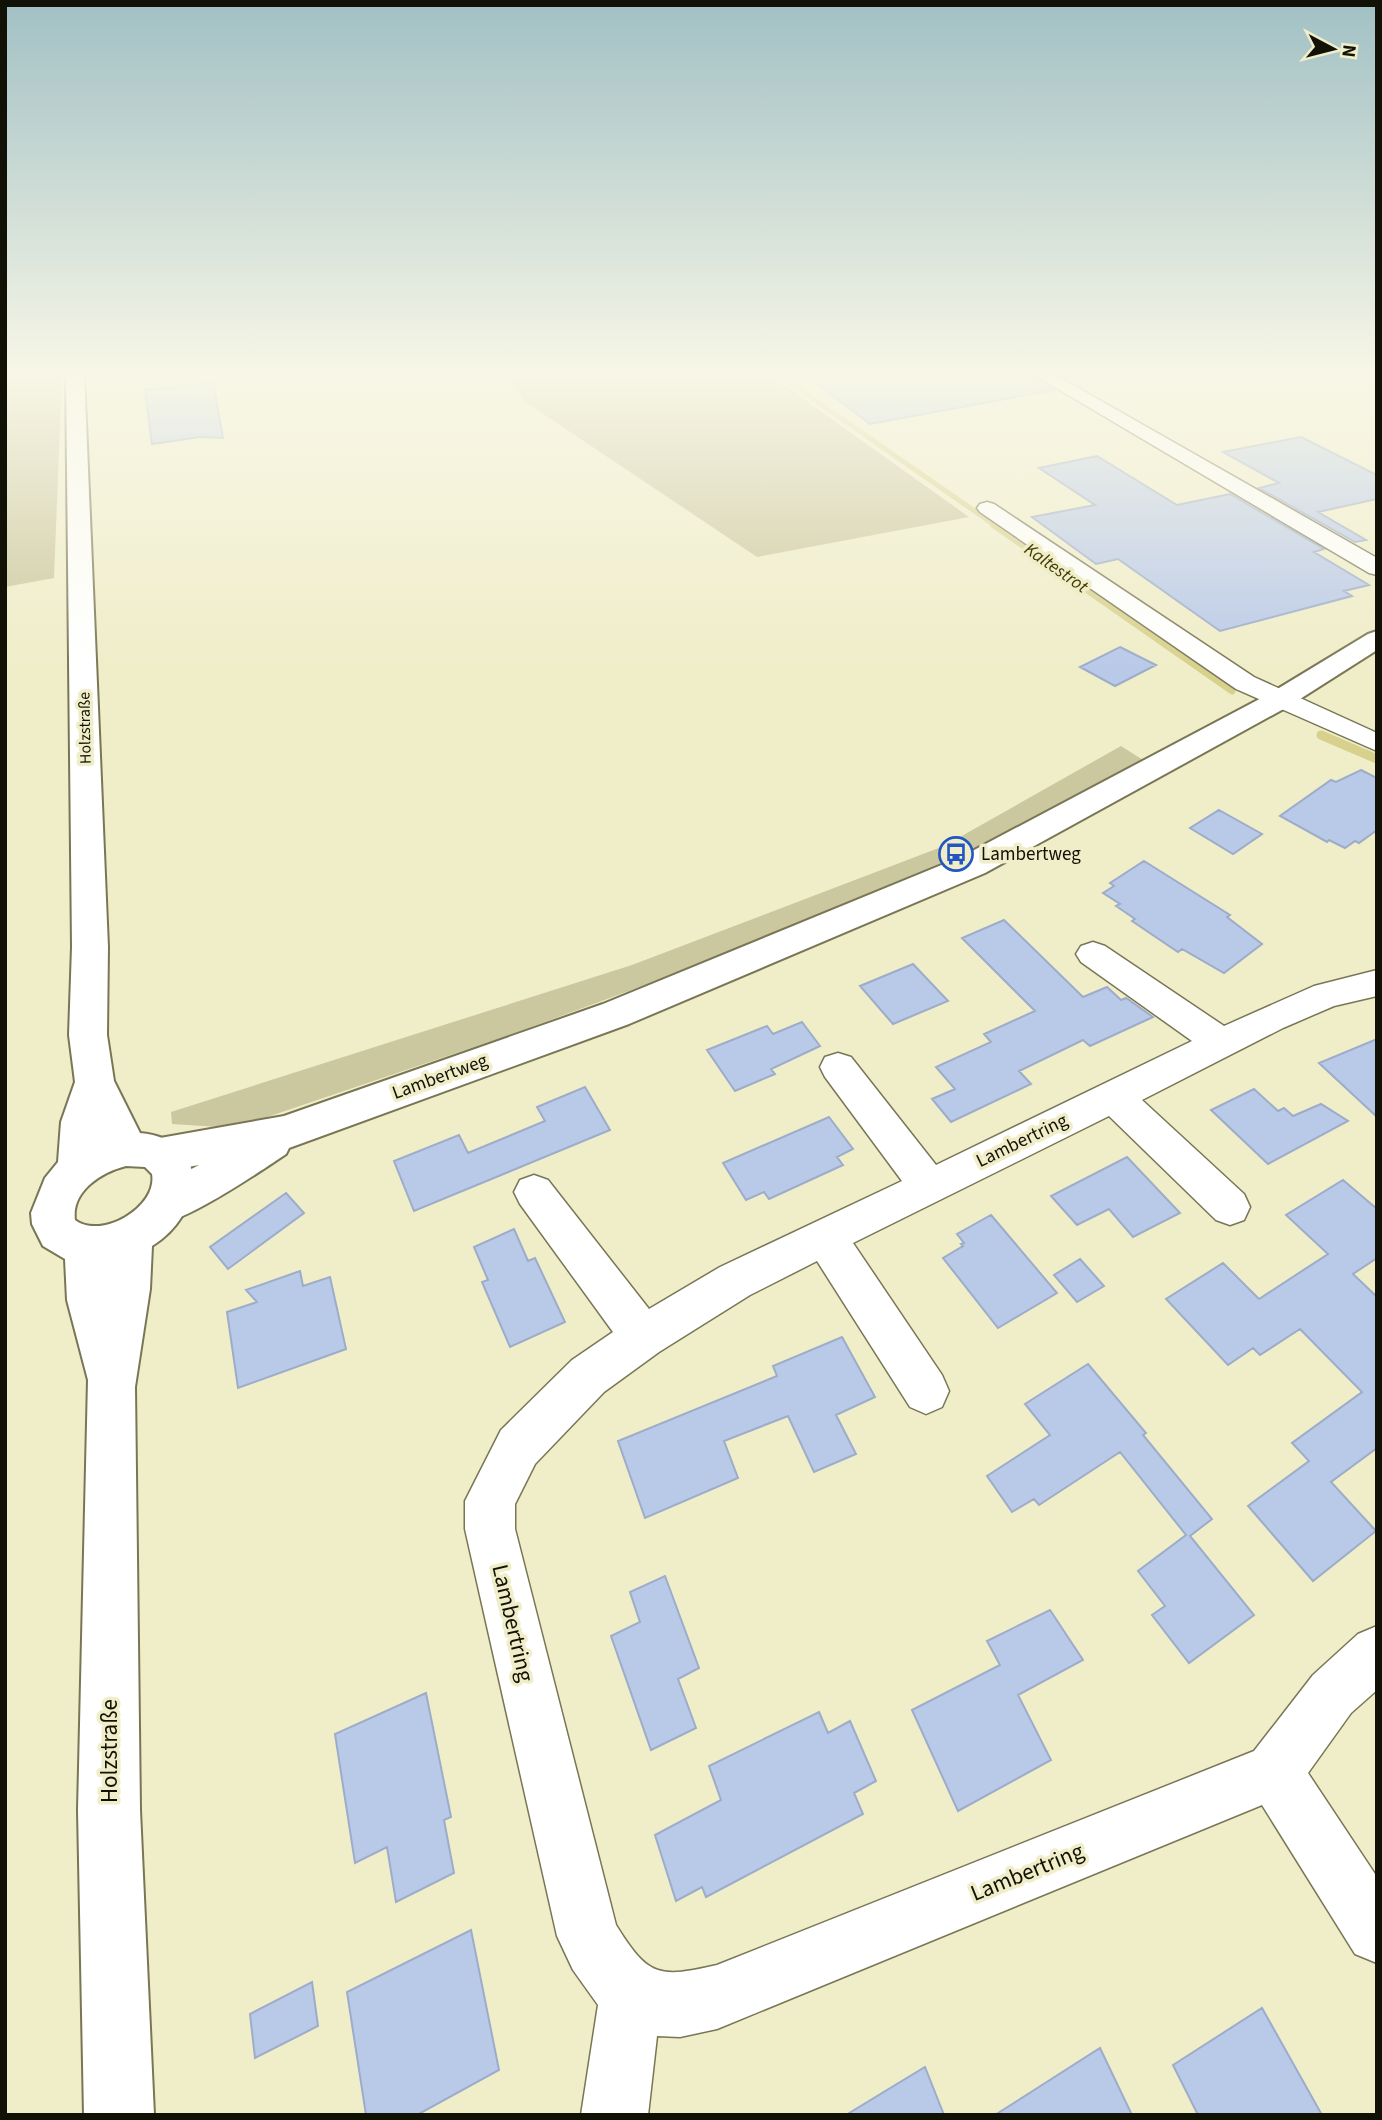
<svg xmlns="http://www.w3.org/2000/svg" width="1382" height="2120" viewBox="0 0 1382 2120" font-family="'Source Sans 3',sans-serif">
	<style>
		.green { fill: #cbc79e }
		.lines { fill: none; stroke-linecap: round; stroke-linejoin: round }
		.stream-far2 { stroke: #d8d18d; stroke-width: 5 }
		.stream-far1 { stroke: #d8d18d; stroke-width: 7 }
		.stream { stroke: #d8d18d; stroke-width: 9 }
		.building { fill: #b9c9e8; stroke: #9cacc9; stroke-width: 2 }
		.minor-casing { stroke: #797656; stroke-width: 3 }
		.tertiary-casing { stroke: #797656; stroke-width: 4 }
		.secondary-casing { stroke: #797656; stroke-width: 4 }
		.minor { fill: #fff; fill-rule: evenodd }
		.tertiary { fill: #fff; fill-rule: evenodd }
		.secondary { fill: #fff; fill-rule: evenodd }
		.labels { text-anchor: middle; dominant-baseline: central; stroke-width: 7; stroke-linejoin: round; paint-order: stroke }
		.far-street-label { font-size: 16px; fill: #121105; stroke: #f0edc9 }
		.far-water-label { font-size: 18px; font-style: italic; fill: #423c04; stroke: #f0edc9 }
		.poi-label { font-size: 19px; fill: #121105; stroke: #f0edc9; text-anchor: start }
		.street-label { font-size: 19px; fill: #121105; stroke: #f0edc9 }
		.near-street-label { font-size: 23px; fill: #121105; stroke: #f0edc9 }
	</style>
	<rect width="100%" height="100%" fill="#f0edc9"/>
	<!-- green -->
	<path class="green" d="M5,373h57l-8,205 -49,9z
		M505,373h262l202,144 -212,40 -233,-156z
		M1121,746l22,14 -183,100 -315,125 -130,48 -280,95 -63,-4 -1,-12 461,-147 312,-119z"/>
	<g class="lines">
		<!-- stream-far2 -->
		<path class="stream-far2" d="M776,373l220,153"/>
		<!-- stream-far1 -->
		<path class="stream-far1" d="M994,525l238,166"/>
		<!-- stream -->
		<path class="stream" d="M1321,735l56,24"/>
	</g>
	<!-- building -->
	<path class="building" d="M803,373h225l26,17 -184,34z
		M213,382l10,56 -23,-1 -48,7 -7,-54z
		M1301,437l76,38v24l-59,13 48,28 -11,2 -96,-54 20,-5 -56,-31z
		M1097,456l80,49 53,-11 94,55 -10,3 55,33 -25,6 8,5 -132,35 -102,-72 -22,5 -64,-47 63,-12 -56,-37z
		M1120,647l36,18 -41,21 -35,-19z
		M1361,770l16,8v52l-18,13 -4,-2 -10,7 -16,-8 -2,2 -47,-26 51,-36 5,2z
		M1219,810l43,24 -29,20 -43,-26z
		M1144,861l86,54 -3,2 35,27 -38,29 -42,-24 -4,3 -46,-31 3,-2 -19,-13 4,-2 -17,-11 11,-7 -4,-3z
		M1004,920l79,77 24,-10 14,13 5,-2 27,19 -63,29 -7,-6 -64,31 12,13 -80,38 -19,-23 23,-10 -19,-22 55,-25 -7,-8 51,-23 -73,-73z
		M913,964l35,37 -55,23 -33,-38z
		M802,1022l18,24 -49,23 4,5 -40,17 -28,-41 60,-24 6,8z
		M1377,1039v78l-58,-54z
		M585,1087l25,43 -196,81 -20,-50 65,-26 9,18 77,-32 -8,-14z
		M1254,1089l24,22 6,-3 9,8 28,-12 27,17 -80,43 -57,-54z
		M829,1117l24,32 -16,8 6,8 -74,34 -5,-7 -18,8 -23,-37z
		M1127,1157l53,56 -47,24 -24,-28 -32,16 -26,-29z
		M1343,1180l34,29v49l-24,16 24,23v151l-46,34 45,49 -63,50 -65,-75 61,-45 -17,-18 70,-51 -62,-63 -40,26 -7,-7 -25,17 -62,-66 57,-36 36,36 69,-45 -42,-39z
		M286,1193l18,20 -76,56 -18,-22z
		M991,1215l66,78 -59,35 -55,-70 20,-12 -2,-2 3,-1 -7,-9z
		M514,1229l14,32 7,-3 30,64 -55,25 -28,-65 6,-2 -14,-33z
		M1080,1259l24,27 -27,16 -23,-27z
		M300,1271l3,15 27,-9 16,72 -108,39 -11,-76 30,-10 -11,-12z
		M842,1337l33,60 -39,18 20,39 -42,18 -26,-56 -64,25 14,37 -93,40 -27,-77 159,-65 -4,-10z
		M1088,1364l58,69 -3,2 69,84 -22,17 64,79 -65,48 -37,-48 13,-9 -27,-35 48,-36 -66,-83 -81,53 -5,-6 -22,13 -25,-36 63,-41 -25,-31z
		M665,1576l34,92 -21,11 18,49 -45,22 -40,-114 29,-14 -10,-30z
		M1050,1610l33,50 -65,35 33,65 -93,51 -46,-101 88,-45 -13,-24z
		M426,1693l25,124 -7,3 10,53 -58,29 -9,-55 -32,16 -20,-129z
		M819,1712l9,21 22,-12 26,60 -22,12 9,21 -157,83 -4,-10 -26,14 -21,-66 66,-35 -12,-34z
		M471,1930l28,140 -82,45h-51l-19,-123z
		M312,1982l6,44 -63,32 -5,-44z
		M1262,2008l60,107h-124l-25,-50z
		M1100,2048l32,67h-137z
		M925,2067l19,48h-98z"/>
	<g class="lines">
		<!-- minor casing -->
		<g class="minor-casing">
			<path id="minor" d="M1031,373h21l325,185v17l-8,-2z
				M987,502l7,2 260,173 123,56v18l-141,-62 -256,-177 -3,-4 3,-4z
				M1093,942l12,4 119,80 90,-40 63,-16v26l-43,10 -51,22 -141,72 102,94 6,13 -6,13 -14,5 -14,-5 -107,-104 -256,127 89,132 7,16 -7,16 -16,7 -16,-7 -93,-146 -67,34 -91,57 -55,40 -69,72 -20,40v25l101,396c33,53 43,53 101,40l537,-214 59,-76 45,-41 19,-8v64l-26,23 -43,60 69,104v86l-22,-9 -93,-149 -545,224 -37,8 -23,-1 -9,79h-67l17,-110 -25,-35 -16,-34 -92,-407v-28l36,-71 71,-70 41,-28 -93,-128 -6,-12 6,-12 14,-5 14,5 101,129 71,-42 182,-86 -77,-104 -5,-10 5,-10 13,-4 13,4 85,108 256,-124 -111,-79 -5,-8 5,-8z"/>
		</g>
		<!-- tertiary casing -->
		<g class="tertiary-casing">
			<path id="tertiary" d="M1377,631v19l-88,56 -304,167 -356,151 -340,124 -3,6c-19,13 -98,66 -118,66 -4,0 -11,-3 -15,-5l-6,-13 6,-13 46,-24 -39,7 -15,-5 -6,-12 6,-12 15,-5 124,-22 319,-112 358,-147 308,-163 99,-60z"/>
		</g>
		<!-- secondary casing -->
		<g class="secondary-casing">
			<path id="secondary" d="M66,373h18l24,574 -1,88 7,46 26,52c74,7 63,82 12,113l-2,43 -15,98 5,423 14,305h-70l-6,-305 10,-430 -21,-80 -2,-41 -22,-13 -11,-22 -1,-11 14,-35 13,-16 3,-40 14,-40 -6,-47 3,-88zM126,1166l19,1 7,7c6,33 -51,66 -77,46 -4,-29 27,-48 51,-54z"/>
		</g>
		<!-- minor -->
		<use href="#minor" class="minor"/>
		<!-- tertiary -->
		<use href="#tertiary" class="tertiary"/>
		<!-- secondary -->
		<use href="#secondary" class="secondary"/>
	</g>
	<!-- sky -->
	<linearGradient id="sky" x2="0" y2="1"><stop stop-color="#a1c0c4"/><stop offset="0.56" stop-color="#f8f7e7"/><stop offset="1" stop-color="#f8f7e7" stop-opacity="0"/></linearGradient>
	<rect width="1382" height="670" fill="url(#sky)"/>
	<!-- icons -->
	<defs>
		<g id="bus-ring" transform="scale(1.75)"><circle r="9.5" fill="#f0edc9" stroke="#2256c3" stroke-width="1.5"/><path d="M-5-6H5V4H4V6H2V4H-2V6H-4V4H-5ZM-3.5-4V0h7V-4ZM-3.5 1.2v1.5H-2V1.2ZM2 1.2v1.5H3.5V1.2Z" fill="#2256c3"/></g>
	</defs>
	<g fill-rule="evenodd">
		<use href="#bus-ring" x="956" y="854"/>
	</g>
	<g class="labels">
		<!-- far-street labels -->
		<g class="far-street-label">
			<text transform="translate(85 728) rotate(-91)">Holzstraße</text>
		</g>
		<!-- far-water labels -->
		<g class="far-water-label">
			<text transform="translate(1056 568) rotate(35)">Kaltestrot</text>
		</g>
		<!-- poi labels -->
		<g class="poi-label">
			<text x="981" y="854">Lambertweg</text>
		</g>
		<!-- street labels -->
		<g class="street-label">
			<text transform="translate(440 1077) rotate(-20)">Lambertweg</text>
			<text transform="translate(1022 1141) rotate(-26)">Lambertring</text>
		</g>
		<!-- near-street labels -->
		<g class="near-street-label">
			<text transform="translate(513 1623) rotate(77)">Lambertring</text>
			<text transform="translate(109 1751) rotate(-90)">Holzstraße</text>
			<text transform="translate(1027 1872) rotate(-22)">Lambertring</text>
		</g>
	</g>
	<!-- border -->
	<rect width="1382" height="2120" fill="none" stroke="#121105" stroke-width="14"/>
	<!-- north arrow -->
	<g transform="translate(1333 49) rotate(97)" stroke="#f0edc9" stroke-width="5" paint-order="stroke">
	<path d="M0-5L12 26L0 18L-12 26Z" fill="#121105"/>
	<text y="-10" font-size="19" font-weight="bold" text-anchor="middle" fill="#121105">N</text>
	</g>
</svg>
